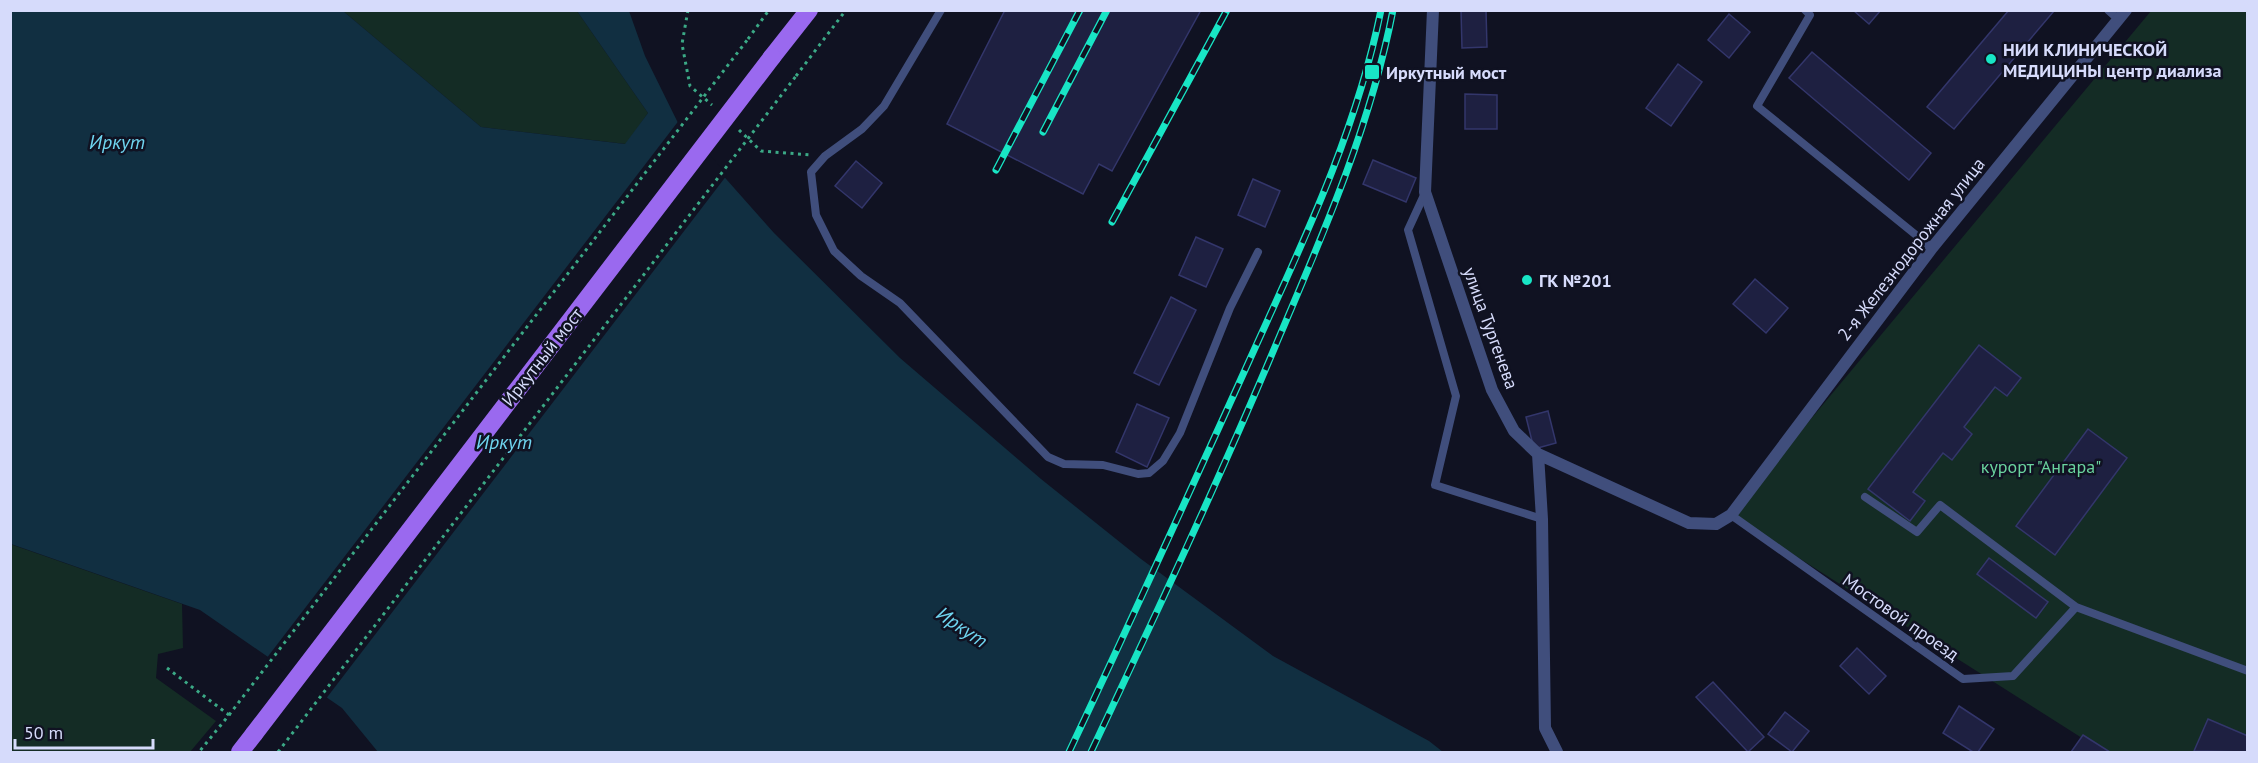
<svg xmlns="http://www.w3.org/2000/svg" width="2258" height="763" viewBox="0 0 2258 763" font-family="'PT Sans',sans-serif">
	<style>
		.green { fill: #142c25 }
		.water { fill: #112f41 }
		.pier { fill: #101222 }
		.building { fill: #1e2041; stroke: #33366b; stroke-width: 1.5 }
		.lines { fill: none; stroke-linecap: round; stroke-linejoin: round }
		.path { stroke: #3ba986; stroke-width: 3; stroke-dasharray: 3 4.5; stroke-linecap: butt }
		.lane { stroke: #404e7c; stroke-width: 8 }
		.street { stroke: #404e7c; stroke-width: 12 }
		.primary { stroke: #9a69ef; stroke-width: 18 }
		.rail-casing { stroke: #18e5c5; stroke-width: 7 }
		.rail { stroke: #101222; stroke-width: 4.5; stroke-dasharray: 14; stroke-linecap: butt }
		.path-bridge { stroke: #3ba986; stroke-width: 3; stroke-dasharray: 3 4.5; stroke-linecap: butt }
		.primary-bridge { stroke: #9a69ef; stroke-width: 18 }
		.poi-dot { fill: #18e5c5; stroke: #101222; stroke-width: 2 }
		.labels { text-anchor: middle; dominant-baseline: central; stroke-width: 5; stroke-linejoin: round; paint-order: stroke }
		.poi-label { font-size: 18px; font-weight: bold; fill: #d6dbfb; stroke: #101222; text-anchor: start }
		.street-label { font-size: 18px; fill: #d6dbfb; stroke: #101222 }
		.park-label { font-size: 18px; fill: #6ad39e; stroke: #101222 }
		.water-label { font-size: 20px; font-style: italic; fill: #6fd5f0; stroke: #101222 }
	</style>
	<rect width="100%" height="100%" fill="#101222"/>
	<!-- green -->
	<path class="green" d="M343,11h234l71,102 -22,31 -145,-17z
		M2151,11h96v741h-143l-373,-237z
		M10,544l172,60 1,44 -25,6 -2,24 60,43 -26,31h-179z"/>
	<!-- water -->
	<path class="water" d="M10,11h333l138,116 144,17 23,-31 -71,-102h52l16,45 35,71 94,106 126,125 141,121 100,80 132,97 156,85 14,11h-1065l-36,-44 -142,-98 -189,-66z"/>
	<!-- pier -->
	<path class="pier" d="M680,119l47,56 -402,525 -59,-41z"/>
	<!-- building -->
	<path class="building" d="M1005,10h196l-89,161 -13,-7 -16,30 -136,-70z
		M1461,10h25l1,37 -25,1z
		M1853,10h28l-12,14z
		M2009,10l45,1 -100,118 -27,-22z
		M1729,14l21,18 -21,26 -21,-18z
		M1812,52l119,101 -22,27 -120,-102z
		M1678,64l24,18 -31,44 -25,-18z
		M1465,94l32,1v34h-32z
		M1373,160l43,18 -10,24 -43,-18z
		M856,161l26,22 -20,25 -27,-22z
		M1253,179l27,12 -15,36 -27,-12z
		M1196,237l27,12 -17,38 -27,-12z
		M1755,279l33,29 -22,25 -33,-29z
		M1171,297l25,13 -37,75 -25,-12z
		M1979,345l42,33 -14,18 -12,-9 -31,40 8,7 -20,26 -9,-7 -30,39 12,9 -15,20 -42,-32z
		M1137,404l32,14 -22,49 -31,-15z
		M1548,411l8,32 -22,6 -8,-32z
		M2088,429l39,29 -72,97 -39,-29z
		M1989,558l59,44 -12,16 -59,-44z
		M1857,648l29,28 -17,18 -29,-28z
		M1713,682l51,55 -16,15 -52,-55z
		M1959,706l35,23 -16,23h-5l-30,-19z
		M1785,712l24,19 -17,21 -24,-18z
		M2208,719l40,17v16l-54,-1z
		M2083,735l27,17h-39z"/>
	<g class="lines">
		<!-- path -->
		<path class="path" d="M688,10l-6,34 8,42 22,19
			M748,39l21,-29
			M796,76l50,-66
			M739,130l22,21 50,4
			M167,668l62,47 -30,37
			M278,752h2"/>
		<!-- lane -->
		<path class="lane" d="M941,10l-57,96 -22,23 -37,27 -14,16 5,43 18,36 27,25 39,27 148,154 16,7 39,1 35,9 11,-1 14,-12 17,-28 50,-125 28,-56
			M1805,10l5,5 -53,91 175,142
			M2108,10l10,9
			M1425,193l-17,37 48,166 -21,89 107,34
			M1865,497l52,35 23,-27 136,102
			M1731,515l232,164 50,-3 63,-69 172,64"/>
		<!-- street -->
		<path class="street" d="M1433,10l-8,182 67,198 22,41 24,23 151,69 27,1 15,-9 201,-267 194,-238
			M1538,454l4,65 3,209 12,24"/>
		<!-- primary -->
		<path class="primary" d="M772,57l37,-47
			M240,752l14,-18"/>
		<!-- rail casing -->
		<g class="rail-casing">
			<path id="rail" d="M1043,132l64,-122
				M996,170l84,-160
				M1112,222l115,-212
				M1069,752c60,-127 118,-254 176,-382 53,-118 110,-232 136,-360
				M1091,752c65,-138 130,-276 189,-417 45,-105 91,-211 113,-325"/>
		</g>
		<!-- rail -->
		<use href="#rail" class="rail"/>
		<!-- path-bridge -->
		<path class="path-bridge" d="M229,715l519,-676
			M278,752l518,-676"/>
		<!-- primary-bridge -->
		<path class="primary-bridge" d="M254,734l518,-677"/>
	</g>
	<!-- markers -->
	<g class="poi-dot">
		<circle cx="1991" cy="59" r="6"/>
		<rect x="1364" y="64" width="16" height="16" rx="3"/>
		<circle cx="1527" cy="280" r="6"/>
	</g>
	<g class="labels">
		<!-- poi labels -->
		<g class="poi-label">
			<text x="2003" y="49">НИИ КЛИНИЧЕСКОЙ<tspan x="2003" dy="21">МЕДИЦИНЫ центр диализа</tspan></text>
			<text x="1386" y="72">Иркутный мост</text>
			<text x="1539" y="280">ГК №201</text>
		</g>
		<!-- street labels -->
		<g class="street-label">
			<text transform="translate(1911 249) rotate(-52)">2-я Железнодорожная улица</text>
			<text transform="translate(1491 328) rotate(70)">улица Тургенева</text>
			<text transform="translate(542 357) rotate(-52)">Иркутный мост</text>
			<text transform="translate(1901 617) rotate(35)">Мостовой проезд</text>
		</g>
		<!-- park labels -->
		<g class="park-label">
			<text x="2041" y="466">курорт "Ангара"</text>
		</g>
		<!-- water labels -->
		<g class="water-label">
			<text x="117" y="142">Иркут</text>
			<text x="504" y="442">Иркут</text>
			<text transform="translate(962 627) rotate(34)">Иркут</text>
		</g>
	</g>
	<!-- border -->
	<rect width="2258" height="763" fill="none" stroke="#d6dbfb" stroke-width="24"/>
	<!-- scale -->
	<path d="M15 739v9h138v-9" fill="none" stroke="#d6dbfb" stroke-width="3"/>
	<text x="24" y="739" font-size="18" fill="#d6dbfb" stroke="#101222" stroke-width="4.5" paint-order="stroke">50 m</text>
</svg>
